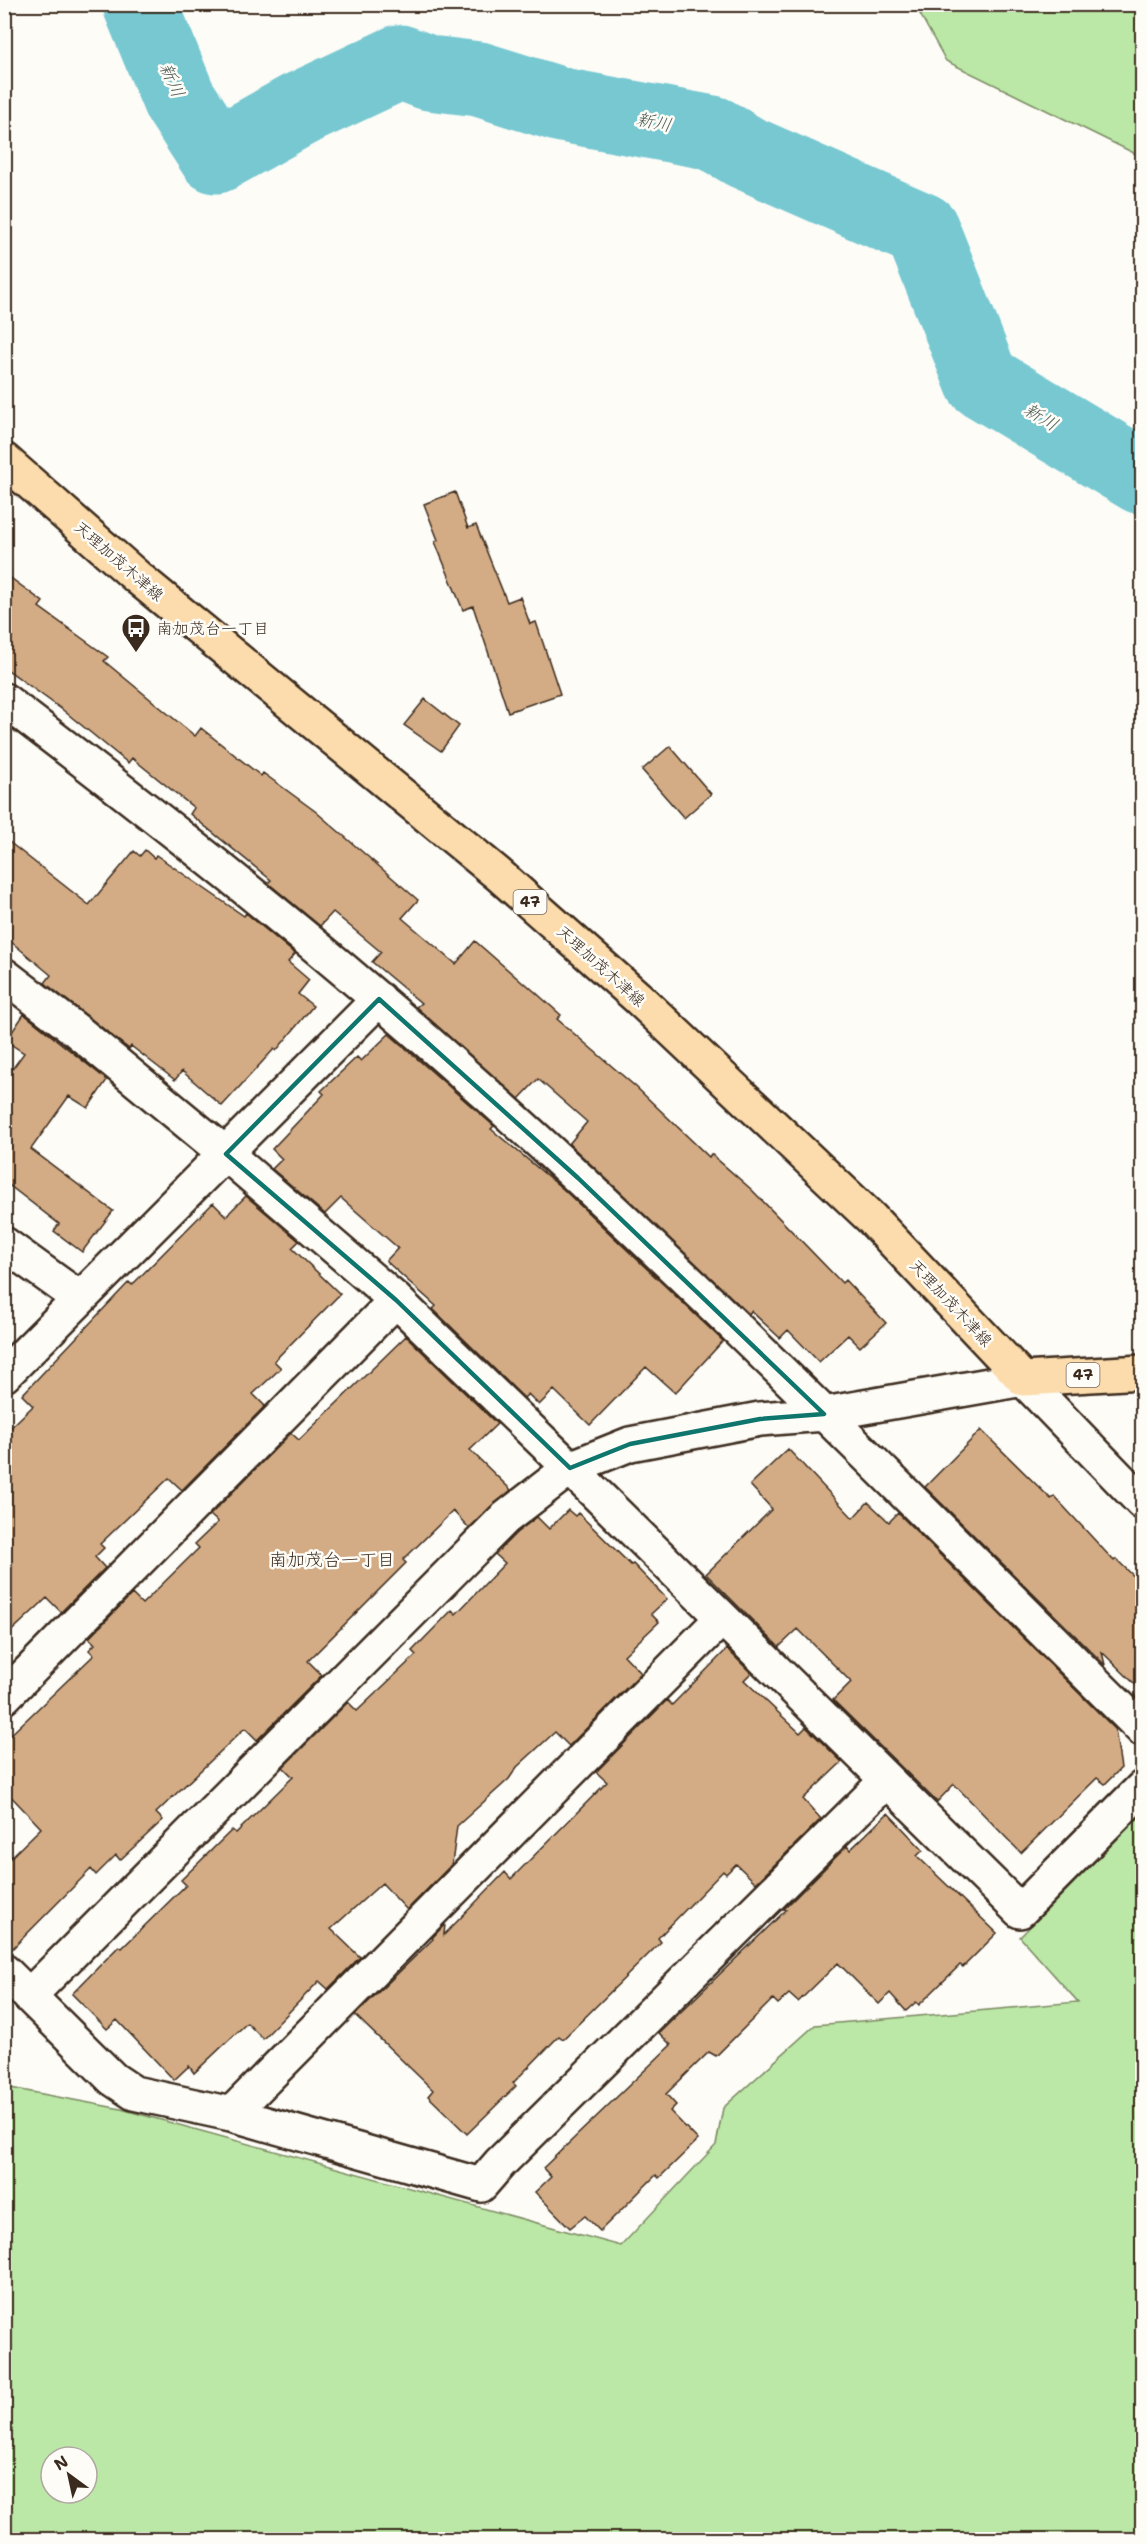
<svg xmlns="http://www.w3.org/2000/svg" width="1147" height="2544" viewBox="0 0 1147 2544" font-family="'Shantell Sans','Klee One',sans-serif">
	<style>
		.green { fill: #bbe8a6; stroke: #7b8962; stroke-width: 1.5; fill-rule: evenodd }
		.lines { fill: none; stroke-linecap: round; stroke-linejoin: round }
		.river { stroke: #77c8d1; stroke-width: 75 }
		.building { fill: #d3ac85; stroke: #3b2a1e; stroke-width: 1.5 }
		.minor-casing { stroke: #3b2a1e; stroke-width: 38 }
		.major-casing { stroke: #3b2a1e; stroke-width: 38 }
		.minor { stroke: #fdfcf7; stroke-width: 33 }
		.major { stroke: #fcdcac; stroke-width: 33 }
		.marked { fill: none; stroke: #0f766e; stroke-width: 4.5; stroke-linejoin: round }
		.labels { text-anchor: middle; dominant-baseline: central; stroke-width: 5; stroke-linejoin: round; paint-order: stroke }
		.shield { fill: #fdfcf7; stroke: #75695f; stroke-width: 1.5 }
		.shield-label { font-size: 15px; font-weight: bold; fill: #3b2a1e }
		.street-label { font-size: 16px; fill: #3b2a1e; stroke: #fdfcf7 }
		.poi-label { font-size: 16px; fill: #3b2a1e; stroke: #fdfcf7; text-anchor: start }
		.water-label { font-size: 18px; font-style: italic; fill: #4d5954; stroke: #fdfcf7 }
		.neighbourhood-label { font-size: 18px; fill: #3b2a1e; stroke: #fdfcf7 }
	</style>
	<rect width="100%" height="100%" fill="#fdfcf7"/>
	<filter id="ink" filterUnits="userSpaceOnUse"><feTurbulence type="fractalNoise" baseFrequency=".0167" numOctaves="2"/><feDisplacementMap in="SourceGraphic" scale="12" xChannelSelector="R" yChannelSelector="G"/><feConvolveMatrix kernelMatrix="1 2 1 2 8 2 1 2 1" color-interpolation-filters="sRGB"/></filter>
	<g filter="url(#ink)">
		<!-- green -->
		<path class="green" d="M915,5h227v152l-196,-96z
			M1142,1813v726h-1137v-452l116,22 500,137 95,-101 7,-37 92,-83 263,-23 -58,-65zM51,2457h36v36h-36z"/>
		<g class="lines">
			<!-- river -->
			<path class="river" d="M140,4l39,95 37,57 82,-46 102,-48 29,11 50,6 83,26 151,28 32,19 177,78 60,151 160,96"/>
		</g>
		<!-- building -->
		<path class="building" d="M455,492l13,36 8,-3 31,77 13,-5 10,27 6,-2 24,72 -52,18 -35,-106 -10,4 -28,-68 3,-2 -14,-36z
			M4,573l39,29 -4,5 69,50 -4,4 91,75 6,-8 60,48 2,-3 52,38 103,89 -16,18 54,46 19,-23 49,43 1,-1 36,32 -4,4 79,68 73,70 2,-3 41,36 90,93 3,-3 41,43 -26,24 -12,-12 -29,27 -31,-32 -8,8 -29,-27 -2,3 -180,-170 18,-22 -49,-43 -19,20 -103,-92 5,-4 -49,-41 9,-10 -48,-40 -13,14 -52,-43 3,-3 -81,-66 4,-6 -62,-50 -4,5 -64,-52 -60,-44z
			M425,699l34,27 -18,25 -37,-26z
			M670,746l41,48 -27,24 -42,-48z
			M4,838l85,67 45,-54 6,5 5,-6 9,8 2,-3 88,61 2,-3 49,41 -7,8 21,18 -11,14 15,12 -37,45 -2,-2 -52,57 -40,-35 -7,9 -44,-34 -2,3 -84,-66 6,-8 -47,-39z
			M24,1014l83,66 -19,28 -19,-12 -38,53 82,62 -31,41 -28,-21 5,-7 -53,-41 -2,2 1,-106 19,-26 -18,-12z
			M389,1034l105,92 -3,3 72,60 160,152 -48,52 -29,-26 -56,58 -36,-35 -15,15 -11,-11 -4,4 -91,-89 3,-3 -50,-45 12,-13 -57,-50 -16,16 -53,-45 10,-10 -10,-10 52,-55 -3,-3 36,-34 4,4z
			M246,1196l53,45 -7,7 48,46 -66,67 7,7 -28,26 12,12 -83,84 -13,-12 -69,66 4,4 -9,9 10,11 -44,44 -14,-14 -43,40v-204l29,-28 -11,-11 107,-113 3,3 81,-82 13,13z
			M406,1336l91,88 -27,26 41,40 -42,38 -16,-17 -50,49 3,3 -98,98 14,14 -65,65 -12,-12 -89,85 7,7 -43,40 -4,-5 -20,20 -5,-6 -83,84h-4v-89l37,-36 -37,-39v-48l90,-86 -5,-5 6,-6 -6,-6 43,-44 10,10 57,-56 -4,-4 23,-22 -8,-7 81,-82 8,7z
			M981,1430l70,69 3,-3 60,65 2,-2 27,26v107l-41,-40 3,13 -180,-178z
			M788,1449l65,69 15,-16 21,20 9,-9 217,216 6,39 -16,16 -8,-6 -76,75 -67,-69 -17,18 -104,-102 18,-18 -53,-53 -19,18 -73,-73 66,-65 -22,-24z
			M568,1510l7,6 3,-3 53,52 2,-1 34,35 -16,15 8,8 -35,33 17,18 -72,73 -14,-14 -38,35 -8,12 -52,47 -5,38 -45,46 -25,-27 -51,46 29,28 -32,32 -9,-8 -56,58 -16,-16 -53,50 -5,-7 -15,14 -57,-60 -10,9 -35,-35 47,-48 3,2 64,-63 -5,-5 51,-50 4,3 57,-56 -10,-10 65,-65 9,9 59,-56 -4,-4 40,-41 4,4 49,-51 -10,-9 21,-21 21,-16 12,12z
			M727,1649l24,24 -7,7 56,53 6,-6 36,35 -39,37 18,20 -65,64 -20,-19 -10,10 -3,-3 -65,67 3,4 -98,97 -4,-3 -46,47 3,3 -49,48 -39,-38 5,-6 -78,-75 78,-76 -1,-1 13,-14 -1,11 61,-63 6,7 96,-97 -11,-10 71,-72 5,5z
			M888,1813l35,37 -6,6 80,77 -34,34 -3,-2 -41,40 -3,-3 -10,9 -16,-18 -11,11 -41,-41 -40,39 -9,-8 -11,10 -5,-5 -57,57 -7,-4 -43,42 10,11 -6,6 28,29 -39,38 -3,-3 -56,56 -15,-15 -15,12 -35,-36 16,-15 -8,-9 128,-123 -12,-12 127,-123 -2,-1 63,-63 3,4z"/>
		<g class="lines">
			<!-- minor casing -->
			<g class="minor-casing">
				<path id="minor" d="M4,700c127,97 253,195 374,299 268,229 514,483 764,730
					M4,975l73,56 149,123 170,146 174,168 450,443 122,-123
					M4,1244l75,54
					M4,1375l375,-376
					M4,1697l392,-397
					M4,1971l109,108 21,14 97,21 250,71 19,-22 386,-382
					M29,1996l475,-477 66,-51 60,-24 130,-25 64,-5 199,-35 119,123
					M231,2114l490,-495"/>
			</g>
			<!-- major casing -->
			<g class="major-casing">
				<path id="major" d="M4,460l133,117 361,297 139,123 234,221 152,161 119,-7"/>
			</g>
			<!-- minor -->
			<use href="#minor" class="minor"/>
			<!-- major -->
			<use href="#major" class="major"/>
		</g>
	</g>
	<!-- marked area -->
	<path class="marked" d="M379,999l199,179 246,236 -64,5 -130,25 -60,24 -174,-168 -170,-146z"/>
	<!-- icons -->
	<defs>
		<g id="bus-pin" transform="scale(1.5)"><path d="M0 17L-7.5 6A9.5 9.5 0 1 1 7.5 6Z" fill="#3b2a1e" stroke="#fdfcf7"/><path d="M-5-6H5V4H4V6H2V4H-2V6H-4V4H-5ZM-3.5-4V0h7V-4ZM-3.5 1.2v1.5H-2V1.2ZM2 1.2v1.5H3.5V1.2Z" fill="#fff"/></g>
	</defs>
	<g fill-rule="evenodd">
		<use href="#bus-pin" x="136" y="628"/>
	</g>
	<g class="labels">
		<!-- shield labels -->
		<g class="shield">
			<rect x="513.5" y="890" width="33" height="24" rx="4.5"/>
			<rect x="1066.5" y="1363" width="33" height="24" rx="4.5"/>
		</g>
		<g class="shield-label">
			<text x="530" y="902">47</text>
			<text x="1083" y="1375">47</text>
		</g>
		<!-- street labels -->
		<g class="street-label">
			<text transform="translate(119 561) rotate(41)">天理加茂木津線</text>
			<text transform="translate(601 966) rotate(42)">天理加茂木津線</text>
			<text transform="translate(951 1303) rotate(47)">天理加茂木津線</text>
		</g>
		<!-- poi labels -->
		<g class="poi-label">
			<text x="157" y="628">南加茂台一丁目</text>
		</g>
		<!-- water labels -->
		<g class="water-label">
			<text transform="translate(172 80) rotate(66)">新川</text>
			<text transform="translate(654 122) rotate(11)">新川</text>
			<text transform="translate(1041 417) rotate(31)">新川</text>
		</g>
		<!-- neighbourhood labels -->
		<g class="neighbourhood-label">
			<text x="332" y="1560">南加茂台一丁目</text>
		</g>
	</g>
	<!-- margin -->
	<rect width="1147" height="2544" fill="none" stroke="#fdfcf7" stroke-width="24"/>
	<rect x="12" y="12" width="1123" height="2520" fill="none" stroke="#3b2a1e" stroke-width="2" filter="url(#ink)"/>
	<!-- north arrow -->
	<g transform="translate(69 2475) rotate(327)"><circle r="28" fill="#fdfcf7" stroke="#afa8a0" stroke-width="1.5"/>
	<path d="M0-4.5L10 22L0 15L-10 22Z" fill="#3b2a1e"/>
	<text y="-9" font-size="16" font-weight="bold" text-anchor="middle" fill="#3b2a1e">N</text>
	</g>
</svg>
